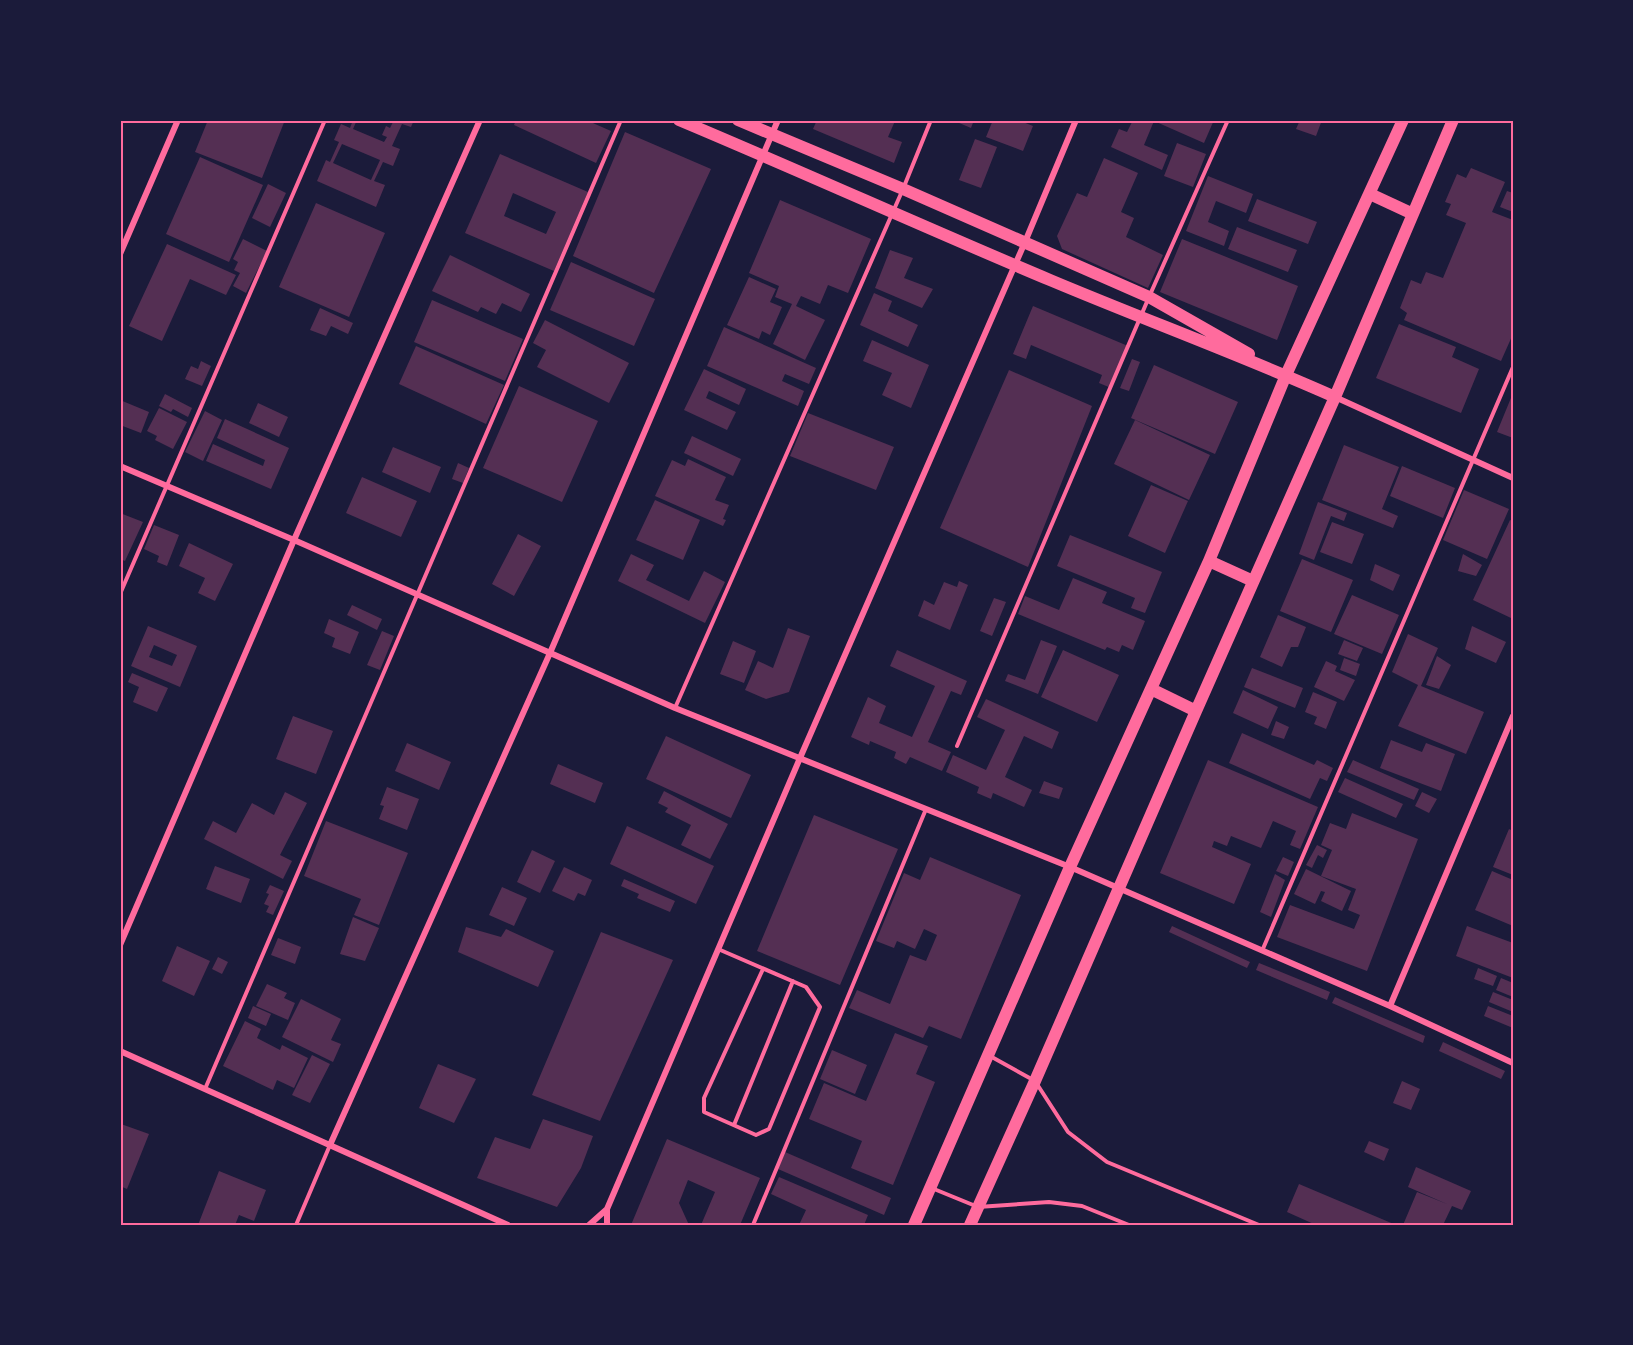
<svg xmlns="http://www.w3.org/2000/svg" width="1633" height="1345" viewBox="0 0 1633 1345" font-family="'Fira Sans Condensed',sans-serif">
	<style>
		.building { fill: #542f53; fill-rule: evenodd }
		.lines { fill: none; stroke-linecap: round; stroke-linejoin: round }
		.service { stroke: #ff6b9d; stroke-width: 4 }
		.minor { stroke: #ff6b9d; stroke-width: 6 }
		.trunk { stroke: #ff6b9d; stroke-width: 12 }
		.neatline { fill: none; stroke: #ff6b9d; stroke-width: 2 }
	</style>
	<rect width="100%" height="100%" fill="#1b1b3a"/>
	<!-- building -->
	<path class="building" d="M208,120h77l-23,58 -67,-26z
		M353,120h4l-4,9 31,13 3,-5 -5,-2 4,-9 4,2 4,-8h20l-3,7 -9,-3 -10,22 8,3 -7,17 -10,-4 -9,19 11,4 -9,22 -59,-26 9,-21 4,2 9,-20 -5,-2 7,-16 9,4zM342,144l38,16 -9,20 -38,-17z
		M516,120h70l25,11 -15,32 -82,-38z
		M817,120h77l1,1 -7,16 14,5 -8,21 -81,-34z
		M952,120h22l-3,8z
		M993,120h25l15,6 -10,25 -37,-14z
		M1133,120h81l-10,23 -50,-22 -10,24 24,10 -6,15 -51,-23 8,-18 8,3z
		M1300,120h22l-6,16 -20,-7z
		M625,132l86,37 -57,124 -81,-37z
		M975,139l22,8 -16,41 -22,-8z
		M1177,143l29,11 -13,33 -29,-11z
		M500,154l88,38 -34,79 -89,-38zM513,193l43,19 -10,22 -42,-18z
		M200,157l63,28 -34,77 -63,-28z
		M1104,158l34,15 -17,39 13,6 -8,19 37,18 -15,33 -86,-39 -5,-13 20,-43 10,4z
		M1471,168l34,14 -13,30 21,8v114l-12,27 -97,-41 3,-7 -7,-5 11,-28 10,4 5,-12 17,6 23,-55 -20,-8 5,-11 -6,-2 12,-28 9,4z
		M1208,176l45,18 -7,19 -30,-12 -8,21 21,9 -5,15 -38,-15z
		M268,184l18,9 -16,34 -18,-9z
		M1507,191l6,2v19l-13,-5z
		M1257,199l60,23 -9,22 -60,-23z
		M780,200l91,39 -23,54 -20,-8 -8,19 -19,-8 -5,10 29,14 -20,40 -32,-16 19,-40 -17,-7 4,-11 -30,-13z
		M316,203l69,30 -36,84 -70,-30z
		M1237,227l60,23 -9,22 -60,-23z
		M243,239l24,12 -21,42 -13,-7 7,-13 -6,-3 4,-8 -5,-3z
		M1182,239l116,47 -21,54 -117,-48z
		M167,244l69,31 -10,20 -36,-16 -28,62 -33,-15z
		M890,250l23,8 -9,20 29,11 -11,19 -47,-20z
		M450,255l80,39 -9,18 -19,-9 -6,11 -15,-7 -3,5 -46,-21z
		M571,262l84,37 -21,47 -84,-36z
		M749,277l27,12 -6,13 12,5 -12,28 -8,-4 -3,8 -32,-14z
		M874,293l18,8 -4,10 30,14 -10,22 -48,-22z
		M432,300l91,39 -18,42 -91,-39z
		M1033,306l95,40 -17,42 -12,-5 3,-8 -71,-30 -5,14 -13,-5z
		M320,308l33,15 -5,11 -17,-8 -5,10 -16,-6z
		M545,320l84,43 -20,40 -72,-36 9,-17 -13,-7z
		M1399,324l57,23 -4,10 27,12 -18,44 -85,-35z
		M724,327l92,41 -7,16 -24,-10 -3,7 22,10 -6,15 -91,-40z
		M872,340l57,25 -18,43 -29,-13 10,-22 -29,-12z
		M416,346l88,39 -18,39 -87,-40z
		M1132,359l8,3 -11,29 -9,-3z
		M201,361l10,5 -9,20 -17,-7 6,-13 7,3z
		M1154,365l84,37 -23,52 -84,-36z
		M704,369l42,20 -7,16 -30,-14 -3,7 30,14 -9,18 -43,-20z
		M1009,370l83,36 -64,161 -88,-39z
		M519,386l79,35 -36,81 -79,-34z
		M1513,393v45l-16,-6z
		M165,394l27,14 -4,9 -15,-8 -2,3 -12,-6z
		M120,400l29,12 -8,21 -21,-8z
		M258,403l30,14 -9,20 -30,-14z
		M159,408l28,14 -14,27 -18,-9 2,-4 -10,-5z
		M205,411l17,9 -19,41 -18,-9z
		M808,413l86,34 -18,43 -86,-34z
		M225,419l64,29 -18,41 -65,-28 7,-17 50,22 2,-6 -48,-22z
		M1135,420l75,35 -21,45 -75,-36z
		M692,436l49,23 -8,17 -49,-23z
		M1344,445l55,22 -17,42 16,7 -5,12 -71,-28z
		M393,447l48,20 -11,26 -48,-21z
		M688,459l38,18 -11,23 14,5 -6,14 3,1 -3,6 -68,-30 17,-36 13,6z
		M458,463l11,5 -6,15 -11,-4z
		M1402,466l53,22 -12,30 -53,-22z
		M362,477l55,24 -16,36 -55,-24z
		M1151,485l37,16 -23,52 -37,-17z
		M1464,490l45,19 -22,50 -44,-19z
		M655,500l45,20 -17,40 -47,-20z
		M1318,502l29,11 -3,8 -13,-5 -17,44 -15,-6z
		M120,513l23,9 -18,39 -5,-2z
		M1510,520l3,1v92l-2,5 -38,-18z
		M1332,522l32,12 -12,30 -32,-12z
		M154,525l25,10 -12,31 -10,-4 2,-6 -15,-7z
		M518,534l23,12 -27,50 -22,-12z
		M1070,535l92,37 -17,41 -14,-5 4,-10 -78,-32z
		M189,543l44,21 -18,37 -17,-8 7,-15 -26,-12z
		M631,554l23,11 -8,15 43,21 15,-30 21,11 -20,41 -87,-42z
		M1463,554l19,11 -6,11 -18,-5z
		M1302,559l51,21 -22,52 -51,-21z
		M1375,564l25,11 -7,16 -23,-11z
		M1073,578l34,14 -5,11 43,18 -12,29 -11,-5 -3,7 -12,-5 -2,3 -87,-36 7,-18 34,14z
		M959,581l9,4 -18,45 -32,-14 6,-16 10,5 10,-23 13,5z
		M1352,595l47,20 -17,39 -48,-20z
		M994,598l12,4 -14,34 -12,-5z
		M352,605l30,14 -5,11 -30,-15z
		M1278,615l28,12 -8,20h-7l-9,20 -22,-10z
		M329,619l30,13 -9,22 -18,-7 3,-9 -11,-5z
		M148,626l49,20 -17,41 -49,-21zM154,645l23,10 -5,11 -23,-9z
		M1472,626l34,16 -10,21 -31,-14z
		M788,628l22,8 -21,56 -23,7 -21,-9 13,-29 15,7z
		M382,631l12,5 -14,34 -13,-5z
		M1408,634l30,14 -17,38 63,26 -18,42 -68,-28 20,-41 -26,-13z
		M1041,640l16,6 -19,48 -33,-13 3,-7 17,6z
		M1344,640l19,8 -6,13 -19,-7z
		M733,641l23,10 -12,32 -24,-9z
		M897,650l70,31 -6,14 -10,-4 -23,51 23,10 -9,19 -32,-14 -4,7 -12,-6 2,-6 -26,-11 -1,4 -18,-8 17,-40 18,9 -7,17 33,14 23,-51 -45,-20z
		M1063,650l56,25 -22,47 -56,-25z
		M1437,656l14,9 -12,24 -13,-4z
		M1344,658l16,6 -4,12 -16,-6z
		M1326,661l11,5 -2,5 20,9 -11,21 -30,-14z
		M1252,668l51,20 -8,20 -51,-21z
		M132,673l36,15 -11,24 -24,-10 6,-15 -11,-5z
		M1243,690l35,17 -10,22 -35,-16z
		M1313,692l24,10 -11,27 -12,-5 3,-7 -12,-5z
		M986,699l73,33 -7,17 -28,-13 -19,41 27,13 -8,17 -31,-14 -2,6 -14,-6 2,-6 -33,-15 7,-17 33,15 19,-40 -28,-13z
		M293,716l40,15 -17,43 -40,-15z
		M1276,721l13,6 -5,12 -13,-4z
		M1242,733l72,32 3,-5 16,8 -6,13 -7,-3 -10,21 -81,-36z
		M666,736l85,39 -20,43 -85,-39z
		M1391,740l31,12 4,-9 29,11 -14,37 -61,-23z
		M407,743l44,19 -12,28 -44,-19z
		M1208,760l110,47 -18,42 -10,-4 6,-14 -23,-10 -12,27 -30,-12 -4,10 -13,-5 -2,6 39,17 -17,40 -74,-31z
		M1353,760l66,29 -5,11 -67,-28z
		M558,764l45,19 -8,20 -45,-19z
		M1345,778l58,26 -7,14 -58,-26z
		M1044,781l19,7 -4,11 -20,-6z
		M387,787l32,12 -12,31 -28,-11 5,-13 -4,-1z
		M664,791l64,33 -18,35 -29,-14 10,-20 -26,-13 3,-4 -10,-5z
		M285,792l22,11 -27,52 12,6 -9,18 -79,-40 9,-18 23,12 16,-30 22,12z
		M1422,792l15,7 -8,14 -14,-7z
		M1352,813l66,26 -51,132 -90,-34 13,-32 64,24 6,-14 -12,-5 8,-21 -35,-13 11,-26 -11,-5 9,-22 16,6z
		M814,815l84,34 -58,136 -83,-34z
		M326,821l82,32 -29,72 -25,-10 7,-16 -57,-23z
		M627,826l87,40 -18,38 -86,-40z
		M1509,829l4,2v44l-20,-8z
		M1317,845l10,5 -4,8 -5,-3 -6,13 -6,-3z
		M532,850l23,11 -15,32 -23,-11z
		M930,857l91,38 -60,144 -32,-13 -6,12 -74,-30 8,-18 33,14 20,-49 16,6 11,-26 -13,-6 -9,20 -18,-8 -3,7 -18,-7 28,-68 16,7z
		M1283,857l11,5 -6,14 -12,-5z
		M215,866l35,13 -9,24 -35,-14z
		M564,867l28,13 -7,16 -7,-3 -4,8 -22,-10z
		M1306,869l45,22 -9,20 -21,-10 4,-9 -4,-1 -6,13 -21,-10z
		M1492,871l21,9v46l-38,-16z
		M1275,874l10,6 -14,37 -11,-5z
		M624,879l51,22 -5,11 -33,-14 2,-4 -18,-8z
		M270,885l14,6 -11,24 -7,-3 3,-6 -5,-2 5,-10 -3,-1z
		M502,887l25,11 -13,28 -25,-11z
		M353,917l26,11 -14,33 -25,-7z
		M1172,926l78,36 -3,6 -78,-36z
		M1467,926l46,17v35l-57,-22z
		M466,927l35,10 5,-8 48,22 -16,36 -80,-35z
		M601,932l72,28 -73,161 -68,-26z
		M278,938l23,9 -6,17 -24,-9z
		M177,946l33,15 -16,35 -32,-15z
		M218,957l10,5 -6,12 -10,-5z
		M1259,963l71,29 -3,8 -71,-30z
		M1478,968l19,8 -4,10 -19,-7z
		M1501,978l12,5v14l-17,-7z
		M267,984l20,9 -3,5 11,5 -7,17 -32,-14z
		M1493,992l20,8v12l-24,-10z
		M1335,997l90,39 -2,7 -91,-40z
		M301,999l40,20 -10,21 10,4 -8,18 -51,-25z
		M253,1006l18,8 -5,12 -18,-8z
		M1488,1006l25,10v12l-29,-12z
		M245,1021l16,8 -4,9 23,12 2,-5 26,13 -14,30 -17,-8 -4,10 -50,-24z
		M895,1033l33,13 -12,28 19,8 -42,103 -42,-17 11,-27 -53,-22 15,-36 42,18z
		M1443,1042l62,29 -4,8 -62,-28z
		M832,1050l35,15 -12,29 -35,-15z
		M312,1055l18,9 -20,39 -18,-8z
		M438,1064l38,15 -22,44 -35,-15z
		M1402,1081l18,8 -9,21 -18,-7z
		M543,1119l50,17 -12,32 -24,39 -80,-29 18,-41 35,12z
		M121,1124l28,10 -22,55 -7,-3z
		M667,1139l93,39 -20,47h-39l14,-33 -27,-12 -9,23 10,22h-58z
		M1369,1141l20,8 -5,12 -20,-9z
		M785,1152l106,46 -7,17 -106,-46z
		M1416,1167l55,24 -9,19 -10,-4 -9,19h-40l14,-33 30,12 -39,-17z
		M219,1171l47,19 -12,31 -15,-6 -4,10h-37z
		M779,1177l89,38 -4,10h-65l7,-15 -35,-16z
		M1299,1184l97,41h-80l-29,-13z"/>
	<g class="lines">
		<!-- service -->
		<path class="service" d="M120,594l205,-474
			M675,708l228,-519 28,-69
			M957,746l192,-449 79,-177
			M718,949l88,38 14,20 -51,122 -13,6 -52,-23v-14l59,-129
			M1262,951l251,-584
			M990,1056l45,25 33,51 39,30 152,63
			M205,1089l416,-969
			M734,1125l59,-144
			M934,1189l44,18 71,-5 33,4 47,19
			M296,1225l34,-80
			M753,1225l173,-416"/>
		<!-- minor -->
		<path class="minor" d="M120,254l58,-134
			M1335,397l178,81
			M120,466l174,74 381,168 395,159 320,139 123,57
			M120,945l174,-405 186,-420
			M1390,1006l123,-290
			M120,1051l388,174
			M330,1145l220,-492 228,-533
			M589,1225l18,-16
			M607,1225v-16l193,-451 225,-516 51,-122"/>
		<!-- trunk -->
		<path class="trunk" d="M679,120c124,52 247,108 371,160 95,40 191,75 285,117
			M738,120l165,69 246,108 100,57
			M1370,194l43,20
			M1209,561l44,20
			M1151,689l45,22
			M914,1225l156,-358 139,-306 77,-186 117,-255
			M970,1225l65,-144 161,-370 139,-314 118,-277"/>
	</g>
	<!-- border -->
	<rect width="1633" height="1345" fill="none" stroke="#1b1b3a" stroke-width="243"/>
	<rect x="122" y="122" width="1390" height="1102" class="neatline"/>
</svg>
